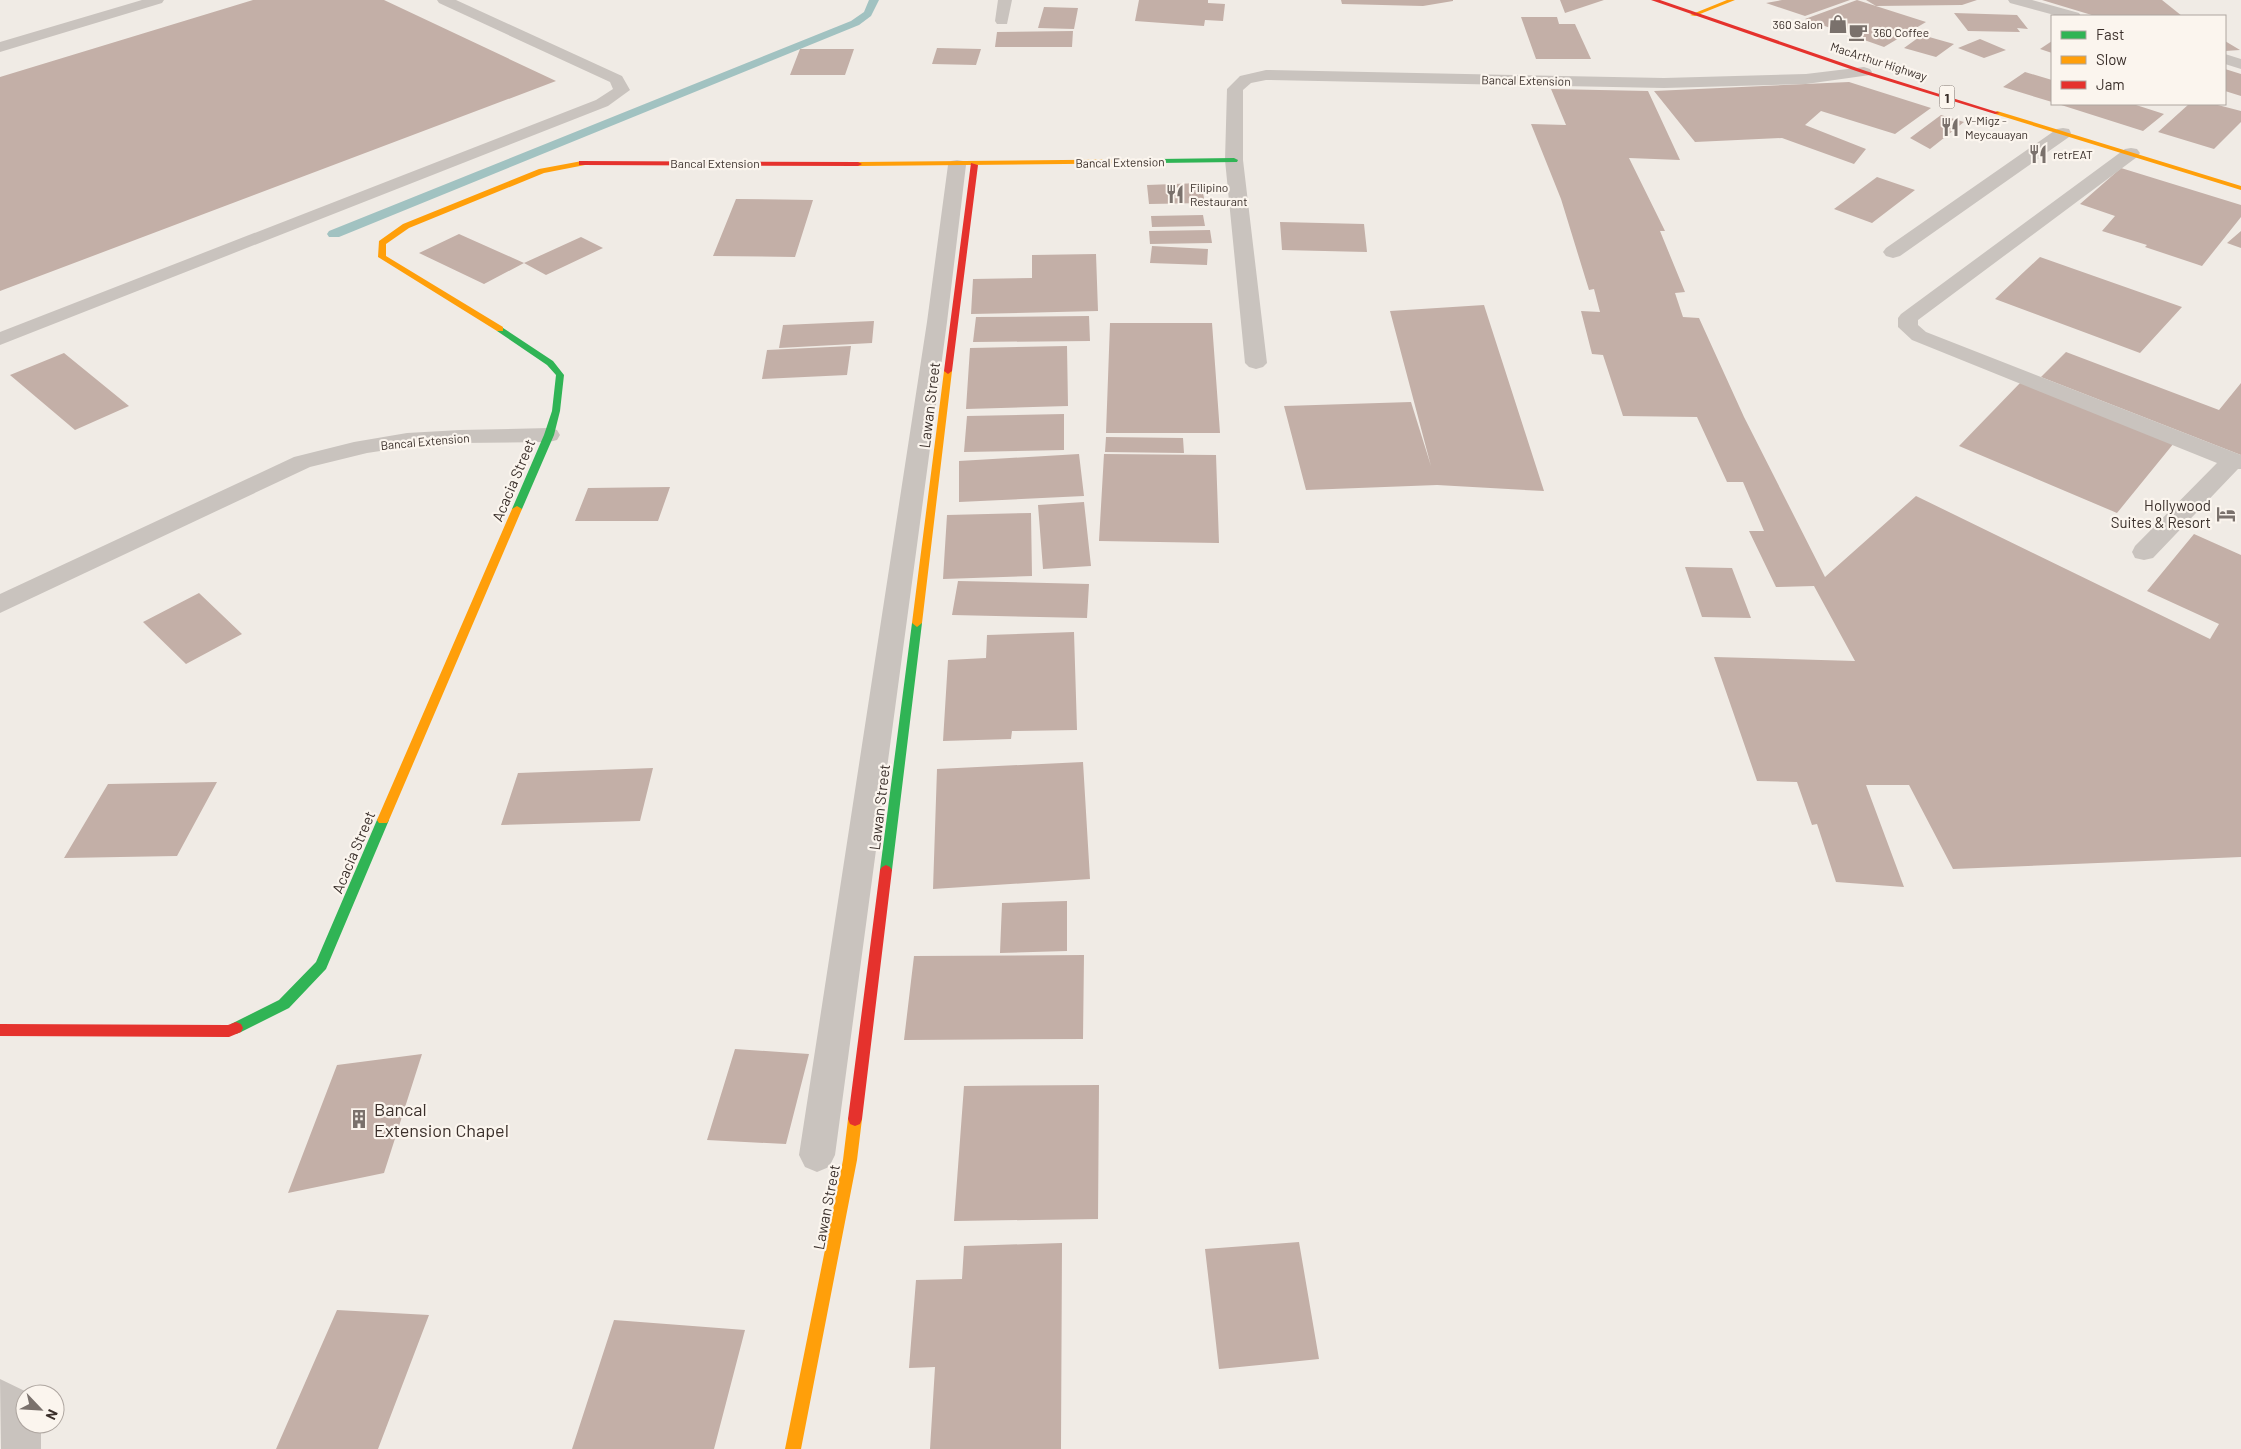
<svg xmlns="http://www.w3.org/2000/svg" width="2241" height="1449" viewBox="0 0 2241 1449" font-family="Barlow,sans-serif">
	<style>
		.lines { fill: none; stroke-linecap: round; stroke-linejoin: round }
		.stream { fill: #a1c2c1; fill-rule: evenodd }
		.building { fill: #c3afa7 }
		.lane { fill: #c9c3be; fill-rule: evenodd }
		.street { fill: #c9c3be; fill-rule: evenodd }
		.fast { fill: #30b455; fill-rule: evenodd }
		.slow { fill: #ff9f0a; fill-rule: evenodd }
		.jam { fill: #e5322d; fill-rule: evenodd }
		.labels { text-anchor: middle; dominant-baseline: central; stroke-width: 4.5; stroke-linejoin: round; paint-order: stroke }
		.far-poi-label { font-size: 12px; fill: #3b302b; stroke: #fbf5ee; text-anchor: start }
		.far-street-label { font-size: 12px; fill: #3b302b; stroke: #fbf5ee }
		.shield { fill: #fbf5ee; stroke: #756b66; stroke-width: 1 }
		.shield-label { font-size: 14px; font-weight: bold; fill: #3b302b }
		.street-label { font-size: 15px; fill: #3b302b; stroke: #fbf5ee }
		.poi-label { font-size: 15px; fill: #3b302b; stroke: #fbf5ee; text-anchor: end }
		.near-poi-label { font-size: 18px; fill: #3b302b; stroke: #fbf5ee; text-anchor: start }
	</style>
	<rect width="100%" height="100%" fill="#f0ebe5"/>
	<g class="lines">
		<!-- stream -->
		<path class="stream" d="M869,0h10l-8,16 -12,9 -520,212h-10l-2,-3 2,-3 522,-210 13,-9z"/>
	</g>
	<!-- building -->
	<path class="building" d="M253,0h131l172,81 -556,210v-214z
		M1139,0h69v3l17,1 -2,17 -18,-1 -1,6 -69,-5z
		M1341,0h112v1l-30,5 -81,-2z
		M1560,0h44l-39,13z
		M1782,0h68l-45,16 -39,-13z
		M1857,0l69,22 -42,25 -79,-28z
		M1866,0h111l-15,5 -86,1z
		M2042,0h120l20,16h-87z
		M1044,7l34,1 -4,21 -36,-1z
		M1954,13l63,2 11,14 -11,-1 3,4 -52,-1z
		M1521,17h36l2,7h16l16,35h-55z
		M1073,31l-1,16h-77l2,-15z
		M1922,35l32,9 -18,13 -32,-9z
		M1980,39l26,11 -22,8 -26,-10z
		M2052,41v12l-12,-4z
		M2225,41l15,9 -15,1z
		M937,48l44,1 -5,16 -44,-1z
		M800,49h54l-9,26h-55z
		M2225,69l16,5v22l-16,-5z
		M2025,72l27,8v22l-49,-15z
		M1849,82l82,26 -36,26 -74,-23 -16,14 61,24 -12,15 -72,-26 -87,4 -41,-51z
		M1551,89l97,2 32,69 -51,-2 36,73h-5l25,61 -10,1 8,24 16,1 45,99 81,160 91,-81 294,143 9,-15 -72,-33 47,-57 47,21v302l-288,12 -44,-84h-43l38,102 -68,-5 -19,-58 -5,1 -15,-43 -40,-1 -43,-124 141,4 -41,-75 -38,1 -27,-56h15l-21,-49h-16l-30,-65 -74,-1 -20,-61 -11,-1 -11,-43 19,1 -6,-23 -5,1 -28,-91 -30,-75 35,1z
		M2058,104h75l31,10 -21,17z
		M2189,104h25l27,7v11l-27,27 -56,-17z
		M1941,115l23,7 -34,27 -20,-11z
		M2121,168l120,37v12l-39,49 -57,-19 2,-2 -45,-14 13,-15 -35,-12z
		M1877,177l38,13 -43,33 -38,-14z
		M1201,183l4,20 -56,1 -2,-19z
		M736,199l77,1 -18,57 -82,-1z
		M1203,215l2,11 -53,1 -1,-11z
		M1280,222l84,2 3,28 -85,-2z
		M1210,230l2,13 -62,1 -1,-13z
		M2241,231v17l-14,-5z
		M459,234l65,29 -40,21 -65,-31z
		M581,237l22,11 -57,27 -22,-12z
		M1152,246l56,3 -1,16 -57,-2z
		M1096,254l2,57 -127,3 2,-35 59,-1v-23z
		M2040,257l142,50 -42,46 -145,-54z
		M1484,305l60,186 -107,-6 -131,5 -22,-84 127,-4 20,64 -41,-155z
		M1089,316l1,25 -117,1 3,-25z
		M874,321l-2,22 -93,5 4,-23z
		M1110,323h102l8,110h-114z
		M851,346l-4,29 -85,4 5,-29z
		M1067,346l1,60 -102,3 4,-61z
		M2066,352l153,58 22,-27v72l-200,-78z
		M64,353l65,53 -54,24 -65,-55z
		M2021,382l153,61 -57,70 -158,-67z
		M1064,414v36l-100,2 3,-36z
		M1106,437l77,1 1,15 -79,-1z
		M1079,454l5,42 -125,6v-41z
		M1104,454l112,1 3,88 -120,-2z
		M670,487l-12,34h-83l13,-33z
		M1084,502l7,64 -48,3 -5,-64z
		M1031,513l1,63 -89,3 4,-64z
		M1685,567l47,1 19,50 -49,-1z
		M958,581l131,3 -2,34 -135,-3z
		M199,593l43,41 -56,30 -43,-42z
		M1074,632l3,98 -65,1 -1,8 -68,2 5,-81 38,-2 1,-23z
		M1083,762l7,117 -157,10 4,-120z
		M653,768l-13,53 -139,4 17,-52z
		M217,782l-40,74 -113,2 44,-74z
		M1067,901v50l-67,2 2,-50z
		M1084,955l-1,84 -179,1 10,-84z
		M735,1049l74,5 -23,90 -79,-4z
		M422,1054l-38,119 -96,20 49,-128z
		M1099,1085l-1,134 -144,2 10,-135z
		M1299,1242l20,117 -100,10 -14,-120z
		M1062,1243l-1,206h-131l5,-82 -26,1 7,-88 46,-1 2,-33z
		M337,1310l92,5 -51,134h-102z
		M614,1320l131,10 -31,119h-142z"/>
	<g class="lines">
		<!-- lane -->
		<path class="lane" d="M142,0h22l-2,3 -162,49v-10z
			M437,0h19l166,76 8,14 -22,16 -608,239v-13l596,-232 17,-11 -3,-7 -171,-79z
			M2063,128l6,1 2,4 -2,4 -169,119 -7,2 -7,-2 -3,-4 3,-4 171,-119z
			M2131,148l6,1 3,4 -3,4 -219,163v5l8,7 315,123v14h-3l-85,89 -9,2 -9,-2 -3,-6 3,-6 82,-83 -305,-123 -14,-13v-9l3,-4 224,-165z
			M957,160l6,1 3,4 -19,157 -112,833 -6,12 -12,5 -12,-5 -6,-12 128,-833 21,-157 3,-4z
			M0,1379l31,15h-6v30h16v25h-40z"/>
		<!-- street -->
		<path class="street" d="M998,0h14l-5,24h-10l-2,-3z
			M2008,0h24l47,13 2,3h-23l-48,-13z
			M2225,54l16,5v10l-16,-5z
			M1864,67l6,2 2,3 -2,3 -64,9 -142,4 -398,-8 -15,3 -8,7v70l24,203 -4,4 -7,2 -7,-2 -4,-4 -20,-203 2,-71 13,-13 26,-6 398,8 142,-4z
			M549,428l8,2 3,5 -3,5 -8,2 -89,1 -53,4 -40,6 -57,14 -310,146v-19l294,-137 60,-15 53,-9 53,-3z"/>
		<!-- fast -->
		<path class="fast" d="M1234,158l4,2 -1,2 -79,1 -4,-2 4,-2z
			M500,326l53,35 11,14 -4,36 -6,24 -32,74 -5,3 -5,-3 32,-74 8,-24 4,-36 -9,-10 -50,-34v-4z
			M917,619l5,4 -30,247 -2,3 -4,2 -4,-2 -2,-3 32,-247z
			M383,815l4,2 2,3 -63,149 -37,39 -48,24 -5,2 -5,-2 -2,-4 2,-4 48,-24 37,-38 61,-142 2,-3z"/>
		<!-- slow -->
		<path class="slow" d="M1727,0h8l-40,16 -5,-1z
			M1997,111l244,75v4l-246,-76 -1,-1z
			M1158,159l4,2 -1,2 -303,3 -4,-2 4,-2z
			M582,161h3v4l-41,8 -135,55 -23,16v12l117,71v4h-6l-119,-74 1,-16 24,-17 136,-55z
			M948,368l4,3 -30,252 -5,4 -5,-4 32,-252z
			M517,506l5,3 -133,311 -2,3h-8l-2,-3 135,-311z
			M855,1112l5,2 2,5 -5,41 -56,289h-16l58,-289 5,-41 2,-5z"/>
		<!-- jam -->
		<path class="jam" d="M1651,0h9l206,71 134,42 -5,1 -133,-41z
			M579,161l279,1 4,2 -4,2 -276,-1h-3z
			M971,163l7,2 -26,206 -4,3 -4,-3z
			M886,865l4,2 2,3 -30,249 -2,5 -5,2 -5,-2 -2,-5 32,-249 2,-3z
			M236,1022l5,2 2,4 -2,4 -12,5 -229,-1v-12l228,1z"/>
	</g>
	<!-- icons -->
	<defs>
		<g id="shop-bare" transform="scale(1.5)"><path d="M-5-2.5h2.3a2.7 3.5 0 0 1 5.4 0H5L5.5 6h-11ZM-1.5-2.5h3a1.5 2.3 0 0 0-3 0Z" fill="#7a716c" stroke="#fbf5ee" stroke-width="2.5" paint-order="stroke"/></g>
		<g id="cafe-bare" transform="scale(1.5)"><path d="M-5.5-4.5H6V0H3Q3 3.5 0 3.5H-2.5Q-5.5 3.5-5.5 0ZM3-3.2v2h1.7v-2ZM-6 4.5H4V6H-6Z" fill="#7a716c" stroke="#fbf5ee" stroke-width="2.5" paint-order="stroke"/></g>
		<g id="restaurant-bare" transform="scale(1.5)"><path d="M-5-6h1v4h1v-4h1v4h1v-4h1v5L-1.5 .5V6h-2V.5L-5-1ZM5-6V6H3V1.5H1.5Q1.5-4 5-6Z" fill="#7a716c" stroke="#fbf5ee" stroke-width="2.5" paint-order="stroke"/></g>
		<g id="hotel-bare" transform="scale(1.5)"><path d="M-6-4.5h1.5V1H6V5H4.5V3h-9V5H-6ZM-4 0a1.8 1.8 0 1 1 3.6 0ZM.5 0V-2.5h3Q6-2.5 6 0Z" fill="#7a716c" stroke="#fbf5ee" stroke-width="2.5" paint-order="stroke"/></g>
		<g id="building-bare" transform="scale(1.5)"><path d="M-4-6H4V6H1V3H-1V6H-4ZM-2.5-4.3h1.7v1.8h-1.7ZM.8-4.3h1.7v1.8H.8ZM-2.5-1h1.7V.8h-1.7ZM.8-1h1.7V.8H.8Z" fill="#7a716c" stroke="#fbf5ee" stroke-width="2.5" paint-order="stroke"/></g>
	</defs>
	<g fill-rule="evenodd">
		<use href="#shop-bare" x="1838" y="24"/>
		<use href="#cafe-bare" x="1858" y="32"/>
		<use href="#restaurant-bare" x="1950" y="127"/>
		<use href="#restaurant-bare" x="2038" y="154"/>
		<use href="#restaurant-bare" x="1175" y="194"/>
		<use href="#hotel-bare" x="2226" y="514"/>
		<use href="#building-bare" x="359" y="1119"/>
	</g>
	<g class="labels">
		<!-- far-poi labels -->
		<g class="far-poi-label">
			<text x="1823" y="24" text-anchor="end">360 Salon</text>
			<text x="1873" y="32">360 Coffee</text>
			<text x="1965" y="120">V-Migz -<tspan x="1965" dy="14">Meycauayan</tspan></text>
			<text x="2053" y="154">retrEAT</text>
			<text x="1190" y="187">Filipino<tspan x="1190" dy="14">Restaurant</tspan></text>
		</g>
		<!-- far-street labels -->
		<g class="far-street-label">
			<text transform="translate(1879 61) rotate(18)">MacArthur Highway</text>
			<text transform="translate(1526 80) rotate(1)">Bancal Extension</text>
			<text transform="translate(1120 162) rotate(-1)">Bancal Extension</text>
			<text x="715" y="163">Bancal Extension</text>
			<text transform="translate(425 441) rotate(-5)">Bancal Extension</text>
		</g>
		<!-- shield labels -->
		<rect class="shield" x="1939.5" y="85.5" width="15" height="23" rx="4"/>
		<g class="shield-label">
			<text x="1947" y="97">1</text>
		</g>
		<!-- street labels -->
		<g class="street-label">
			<text transform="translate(929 405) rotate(-83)">Lawan Street</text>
			<text transform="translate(513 480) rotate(-67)">Acacia Street</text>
			<text transform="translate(879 807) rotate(-83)">Lawan Street</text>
			<text transform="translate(353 852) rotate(-67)">Acacia Street</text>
			<text transform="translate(826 1207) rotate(-79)">Lawan Street</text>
		</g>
		<!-- poi labels -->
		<g class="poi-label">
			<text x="2211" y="505">Hollywood<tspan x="2211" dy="17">Suites &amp; Resort</tspan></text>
		</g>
		<!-- near-poi labels -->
		<g class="near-poi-label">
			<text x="374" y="1109">Bancal<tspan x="374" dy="21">Extension Chapel</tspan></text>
		</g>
	</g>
	<!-- legend -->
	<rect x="2051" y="15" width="175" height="90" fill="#fbf5ee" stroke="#aea6a0"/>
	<rect x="2061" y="31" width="25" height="8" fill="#30b455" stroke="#aea6a0"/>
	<text x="2096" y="40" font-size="15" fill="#3b302b">Fast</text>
	<rect x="2061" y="56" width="25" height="8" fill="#ff9f0a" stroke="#aea6a0"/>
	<text x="2096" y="65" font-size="15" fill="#3b302b">Slow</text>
	<rect x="2061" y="81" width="25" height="8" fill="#e5322d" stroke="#aea6a0"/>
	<text x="2096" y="90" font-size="15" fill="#3b302b">Jam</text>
	<!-- north arrow -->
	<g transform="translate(40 1409) rotate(115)"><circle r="24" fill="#fbf5ee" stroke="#aea6a0"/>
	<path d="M0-4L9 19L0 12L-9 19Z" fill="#7a716c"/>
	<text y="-8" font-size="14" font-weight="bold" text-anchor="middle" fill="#3b302b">N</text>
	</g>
</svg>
